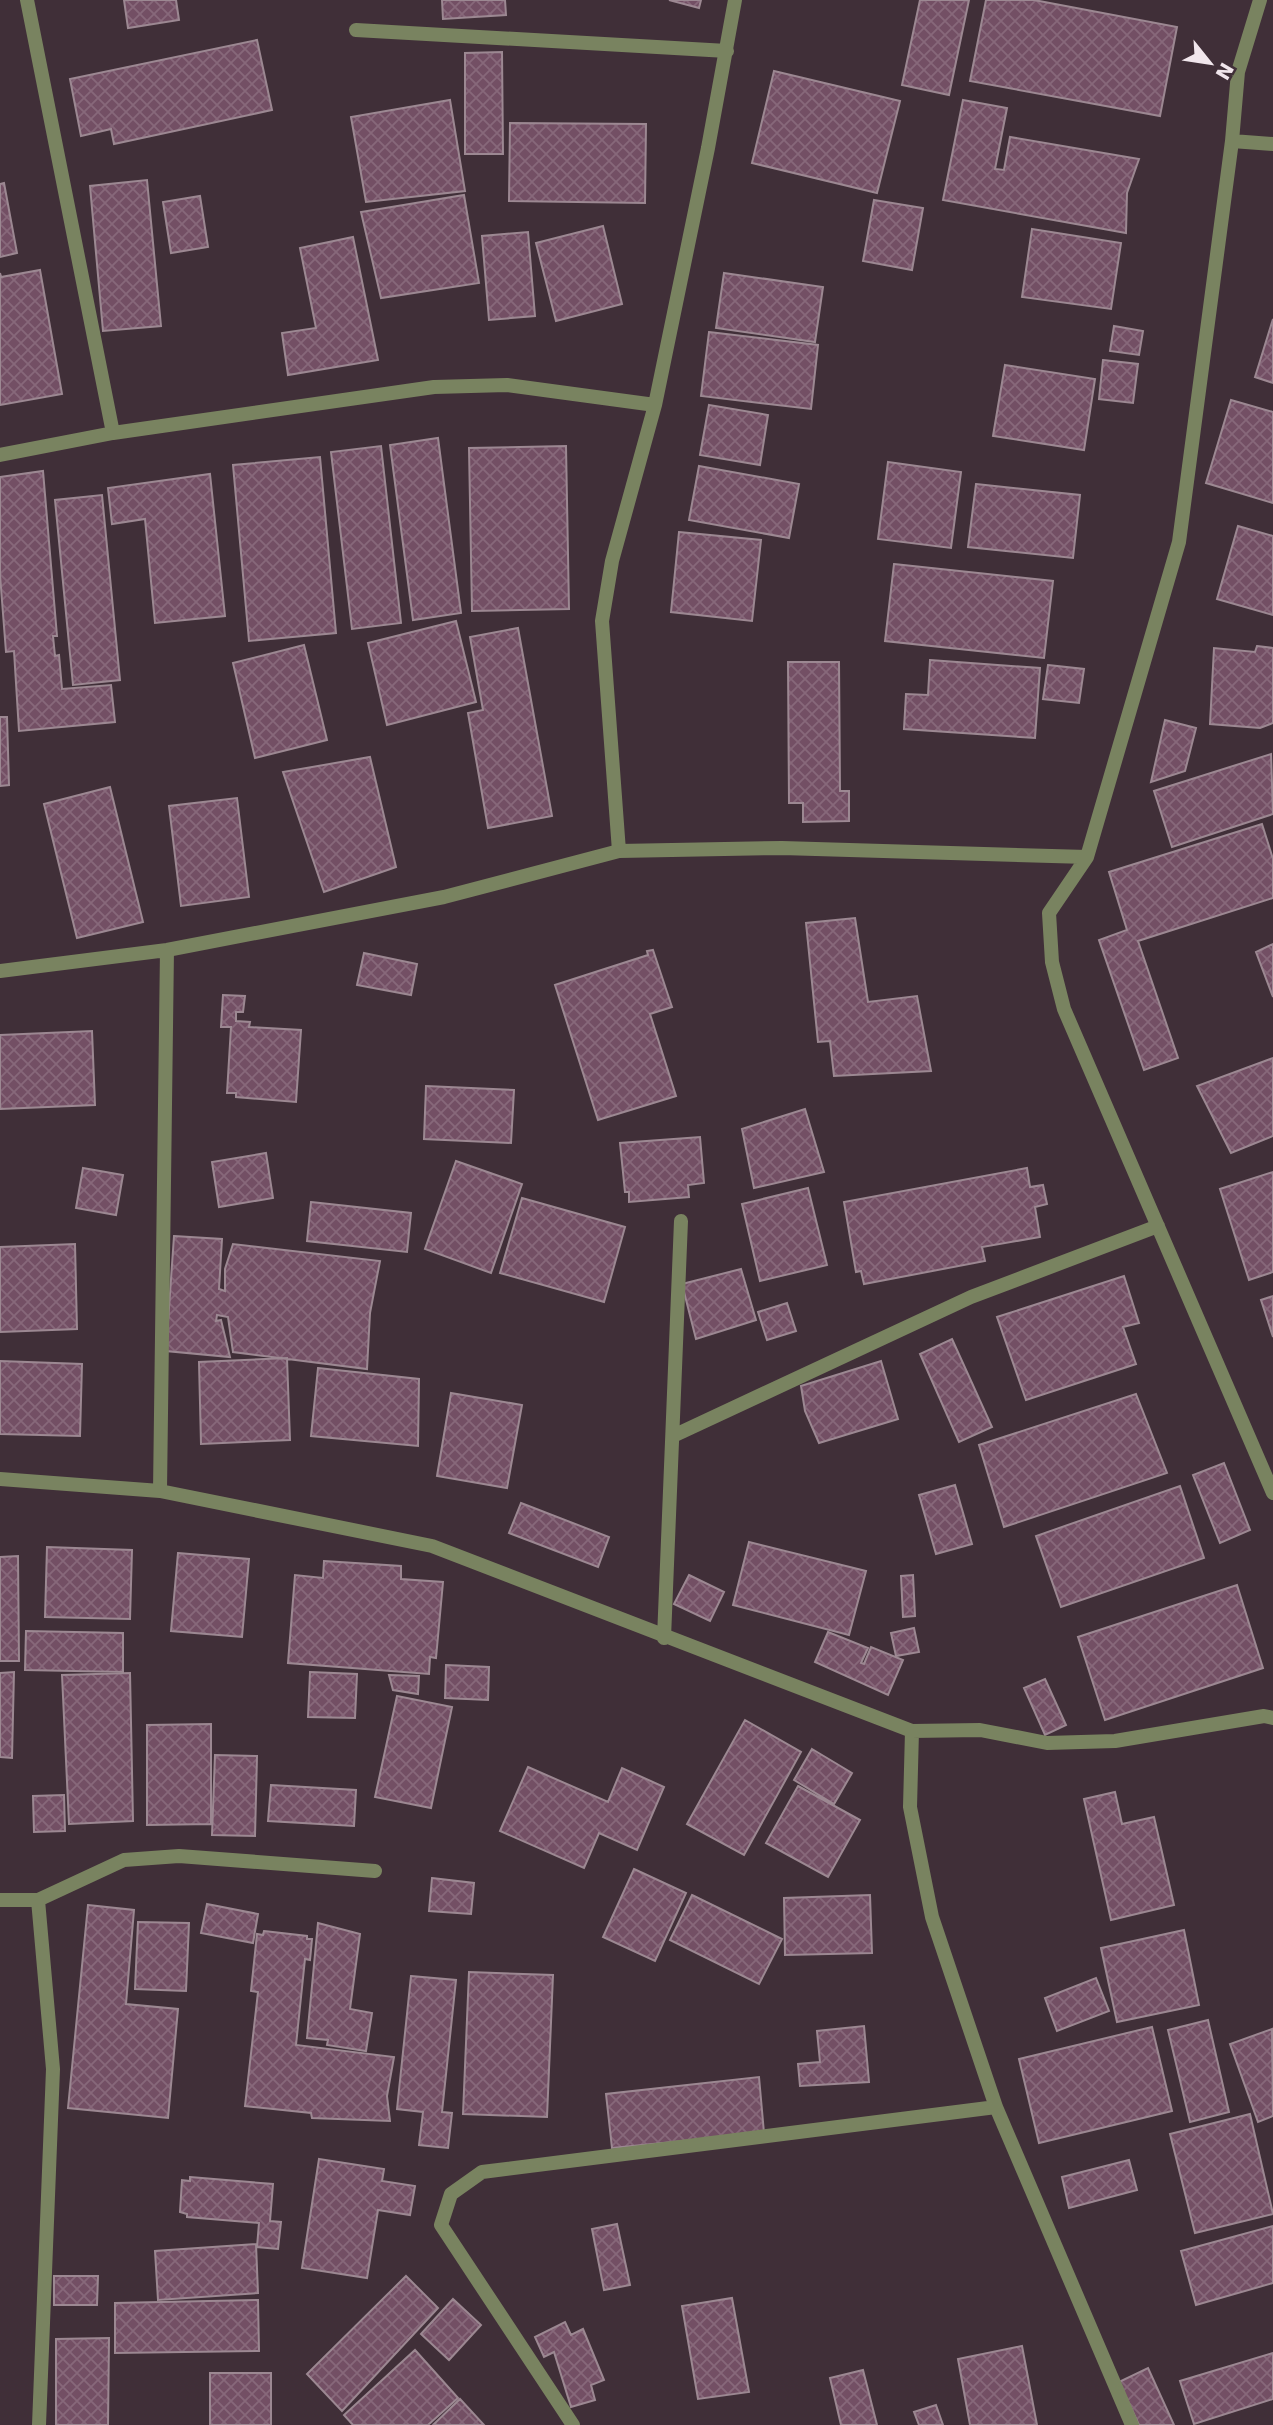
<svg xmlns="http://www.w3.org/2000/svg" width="1273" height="2425" viewBox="0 0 1273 2425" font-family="'DejaVu Sans',sans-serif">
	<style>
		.building { fill: url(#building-cross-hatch); stroke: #9c8892; stroke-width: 2 }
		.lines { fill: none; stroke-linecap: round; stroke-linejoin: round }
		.minor { stroke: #798360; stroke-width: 14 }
	</style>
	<defs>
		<pattern id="building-cross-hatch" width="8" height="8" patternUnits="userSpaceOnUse" patternTransform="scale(1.75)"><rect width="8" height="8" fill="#734f64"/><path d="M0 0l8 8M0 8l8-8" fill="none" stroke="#87687a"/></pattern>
	</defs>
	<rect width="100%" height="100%" fill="#402f38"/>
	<!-- building -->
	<path class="building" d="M124,0h52l3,20 -51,8z
		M442,0h63l1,15 -63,4z
		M669,0h32l-2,8z
		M920,0h49l-20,95 -47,-10z
		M986,0h48l143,27 -17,89 -190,-35z
		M257,40l15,70 -158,34 -3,-15 -30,7 -11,-57z
		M502,52l1,102h-38v-101z
		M774,71l126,30 -23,92 -125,-30z
		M450,100l15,91 -99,11 -15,-85z
		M963,100l44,8 -12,61 9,1 6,-33 129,22 -12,34 -1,40 -183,-33z
		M510,123l136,1 -1,79 -136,-2z
		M147,180l14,146 -58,5 -13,-145z
		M4,183l13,70 -17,4v-73z
		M464,195l15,88 -98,15 -20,-86z
		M200,196l8,51 -37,6 -8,-51z
		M874,200l49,8 -11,62 -49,-9z
		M603,226l19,78 -66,17 -20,-78z
		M1032,229l89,14 -10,66 -89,-12z
		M528,232l7,84 -46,4 -7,-84z
		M353,237l25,123 -90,15 -6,-42 34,-5 -16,-80z
		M40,270l22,124 -62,11v-132l1,4z
		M724,273l99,14 -8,55 -99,-14z
		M1273,319v64l-18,-6z
		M1114,326l29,5 -4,24 -29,-4z
		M709,332l109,13 -7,64 -110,-13z
		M1103,360l35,4 -5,39 -34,-4z
		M1005,365l90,14 -11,71 -91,-14z
		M1231,400l42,12v91l-67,-20z
		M709,405l59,10 -8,50 -60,-10z
		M438,438l23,175 -48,7 -23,-175z
		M381,446l20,177 -49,6 -21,-177z
		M566,446l3,163 -97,2 -3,-163z
		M320,457l16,176 -87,8 -16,-176z
		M888,462l73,10 -10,76 -73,-9z
		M699,466l100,18 -10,54 -100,-18z
		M43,471l14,165h-4l2,20 4,-1 3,34 49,-4 4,37 -96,9 -5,-80 -8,1 -6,-77v-98z
		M210,474l15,142 -70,7 -10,-104 -33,5 -4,-36z
		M976,484l104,11 -7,63 -105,-11z
		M102,495l18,185 -47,5 -18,-185z
		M1238,526l35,10v79l-56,-16z
		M679,532l82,8 -9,81 -81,-9z
		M894,564l159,17 -9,77 -159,-17z
		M456,621l20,81 -89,23 -19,-82z
		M518,628l34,188 -64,12 -20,-115 15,-3 -13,-73z
		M304,645l23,95 -72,18 -22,-95z
		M1257,646l16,2v75l-13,5 -50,-4 4,-76 41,4z
		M930,660l110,8 -5,70 -131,-9 2,-35 22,1z
		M788,662h51l1,129h9v30l-46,1v-19h-14z
		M1048,665l36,4 -5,34 -36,-4z
		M0,717h7l2,68 -9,1z
		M1165,720l31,8 -11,43 -34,11z
		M1271,754l2,60 -101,33 -18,-56z
		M370,757l26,110 -72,25 -41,-120z
		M110,787l33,135 -66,16 -33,-134z
		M237,798l12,99 -68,9 -12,-100z
		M1262,824l11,35v39l-135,43 40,117 -34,12 -45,-130 28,-10 -18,-58z
		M855,918l13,84 49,-6 14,75 -97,5 -4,-35 -12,1 -12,-119z
		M1273,944v53l-17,-45z
		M653,950l19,57 -22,7 26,82 -78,24 -43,-135 93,-30 -1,-4z
		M364,953l53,11 -6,31 -54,-10z
		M223,995l22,1 -2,16h-7v9l14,1 -1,5 52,3 -5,72 -60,-5v-4h-9l4,-66h-10z
		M92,1031l3,74 -95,4v-74z
		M1273,1058v78l-42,17 -34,-67z
		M426,1086l88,4 -3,53 -87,-4z
		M805,1109l19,63 -70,16 -12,-59z
		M700,1137l4,46 -16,2 1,12 -60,5v-10h-4l-5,-49z
		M266,1153l7,45 -54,9 -7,-45z
		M456,1161l66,23 -31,89 -66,-24z
		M83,1168l40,7 -7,40 -40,-7z
		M1027,1168l3,19 13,-2 4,19 -12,3 5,30 -58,10 3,14 -121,23 -3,-13 -5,1 -12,-70z
		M1273,1172v100l-24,8 -29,-91z
		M808,1188l19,77 -67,16 -18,-77z
		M522,1198l103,29 -21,75 -104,-29z
		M311,1202l100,11 -4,39 -100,-11z
		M174,1236l48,3 -3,50 6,2v-22l8,-25 147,17 -10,52 -3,56 -134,-17 -5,-35 -11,-2 -1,6 5,-1 9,37 -64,-6z
		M75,1244l2,85 -77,3v-85z
		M741,1269l15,51 -60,19 -14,-55z
		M1124,1276l15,47 -16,4 13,37 -110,36 -29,-83z
		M1273,1296v41l-12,-37z
		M787,1303l9,28 -29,9 -9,-28z
		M952,1339l40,88 -33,15 -39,-88z
		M287,1358l3,82 -89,4 -2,-82z
		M0,1361l82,3 -2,72 -80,-2z
		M881,1361l17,58 -79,24 -14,-32 -4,-25z
		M318,1368l101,11 -1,67 -107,-10z
		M451,1393l71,12 -15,83 -70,-12z
		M1136,1394l31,79 -163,54 -25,-82z
		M1224,1463l26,67 -30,13 -27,-68z
		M955,1485l17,59 -36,10 -17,-59z
		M1180,1486l24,72 -143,49 -25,-71z
		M521,1503l88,34 -11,30 -89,-34z
		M749,1542l117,29 -17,64 -116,-30z
		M47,1547l85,3 -2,69 -85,-2z
		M178,1553l71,6 -7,78 -71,-6z
		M18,1556l1,105h-19v-104z
		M324,1561l77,5v13l42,3 -7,76 -6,-1 -1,17 -141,-11 7,-88 28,3z
		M689,1575l35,17 -14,29 -36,-17z
		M913,1575l2,41 -12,1 -2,-41z
		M1237,1585l26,83 -158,52 -27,-83z
		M914,1628l5,24 -23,4 -5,-23z
		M26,1631l97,2v39l-98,-2z
		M828,1632l40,16 -7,15 3,1 7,-17 32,13 -15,35 -73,-33z
		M446,1665l43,2 -1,33 -43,-2z
		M14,1672l-2,86 -12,-1v-84z
		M310,1672l47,2 -2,44 -47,-1z
		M130,1673l3,148 -64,3 -7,-149z
		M389,1675l30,1 -1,18 -25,-4z
		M1045,1679l21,46 -21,10 -21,-47z
		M397,1696l55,11 -21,101 -56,-11z
		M745,1720l56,32 -57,103 -57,-31z
		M211,1724v100l-64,1v-100z
		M812,1749l40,24 -18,31 -40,-24z
		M215,1755l42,1 -2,80 -43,-1z
		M528,1767l80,35 14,-34 42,19 -27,63 -38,-17 -15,35 -84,-37z
		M271,1785l85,5 -2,36 -86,-5z
		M798,1786l62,34 -32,57 -62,-34z
		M1115,1792l7,32 32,-7 20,88 -63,15 -27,-121z
		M64,1795l1,36 -31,1 -1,-36z
		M634,1869l52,24 -31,68 -52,-24z
		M432,1878l42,5 -3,31 -42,-3z
		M692,1895l90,44 -23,45 -89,-44z
		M870,1895l2,58 -87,2 -1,-57z
		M207,1904l51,10 -5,29 -52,-10z
		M88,1905l46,5 -8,94 52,5 -10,109 -100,-10z
		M138,1922l51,1 -3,68 -51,-2z
		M318,1923l42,11 -10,75 22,4 -6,38 -39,-6 1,-5 -21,-2z
		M1184,1930l15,75 -82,17 -16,-74z
		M264,1931l43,5v3h5l-2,21 -5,-1 -9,86 98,12 -7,39 3,25 -78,-3 -1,-5 -66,-7 13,-114 -7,-1 6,-57 6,1z
		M469,1972l84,3 -6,142 -84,-3z
		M411,1976l45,4 -14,132 10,1 -4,35 -29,-3 4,-33 -26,-3z
		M1096,1978l13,33 -52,20 -12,-33z
		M1208,2020l21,92 -39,10 -22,-92z
		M864,2026l5,56 -69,4 -2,-22 22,-2 -3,-31z
		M1152,2027l20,84 -133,32 -20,-84z
		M1272,2029l1,87 -15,6 -28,-78z
		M759,2077l5,56 -152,15 -6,-54z
		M1250,2114l23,100 -78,19 -25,-99z
		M319,2159l65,10 -2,12 33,5 -5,29 -32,-5 -11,68 -65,-10z
		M1129,2160l8,30 -68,18 -7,-31z
		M190,2177l83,7 -3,37 11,1 -3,27 -21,-2 2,-24 -72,-6v-3l-7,-2 2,-32 8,1z
		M617,2224l13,61 -26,5 -12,-61z
		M1273,2226v57l-77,22 -15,-54z
		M256,2244l2,49 -100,7 -3,-49z
		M54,2276h44l-1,29h-43z
		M406,2276l32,32 -96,103 -35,-37z
		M732,2298l17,94 -51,7 -16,-93z
		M453,2299l28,26 -32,35 -28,-26z
		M258,2300l1,51 -144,2v-50z
		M565,2322l6,13 12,-6 21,51 -13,5 4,15 -24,7 -17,-55 -10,5 -9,-20z
		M109,2338l-1,87h-52v-86z
		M1022,2346l15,79h-67l-12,-66z
		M415,2350l43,48 -30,27h-75l-9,-10z
		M1273,2353v46l-79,25 -14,-43z
		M1148,2368l26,57h-35l-20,-43z
		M863,2370l14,55h-36l-11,-47z
		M210,2373h61v52h-61z
		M460,2399l24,26h-51z
		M936,2405l7,20h-24l-5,-13z"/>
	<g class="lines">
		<!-- minor -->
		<path class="minor" d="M27,0l86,433
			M1260,0l-22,72 -6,69 -53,401 -92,315 -38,56 3,49 12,47 209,484
			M356,30l371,21
			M1232,141l41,3
			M0,455l113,-22 321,-46 73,-2 148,20
			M619,851l-17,-230 10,-60 43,-156 53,-257 27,-148
			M0,971l167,-21 277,-53 175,-46 163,-3 305,9
			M673,1436l298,-139 187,-71
			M0,1479l160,12 272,55 480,185 68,-1 67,13 68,-2 149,-25 9,2
			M160,1491l7,-541
			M664,1638l17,-417
			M912,1731l-2,76 22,110 64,190 136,318
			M0,1900h38l86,-40 55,-4 196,15
			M38,1900l15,169 -14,356
			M573,2425l-132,-200 10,-31 31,-22 514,-65"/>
	</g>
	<!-- north arrow -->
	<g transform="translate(1210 63) rotate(120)" stroke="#402f38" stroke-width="5" paint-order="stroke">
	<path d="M0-5L12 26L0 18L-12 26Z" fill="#f1e6ec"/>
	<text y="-10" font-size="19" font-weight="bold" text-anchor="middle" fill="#f1e6ec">N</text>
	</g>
</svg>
